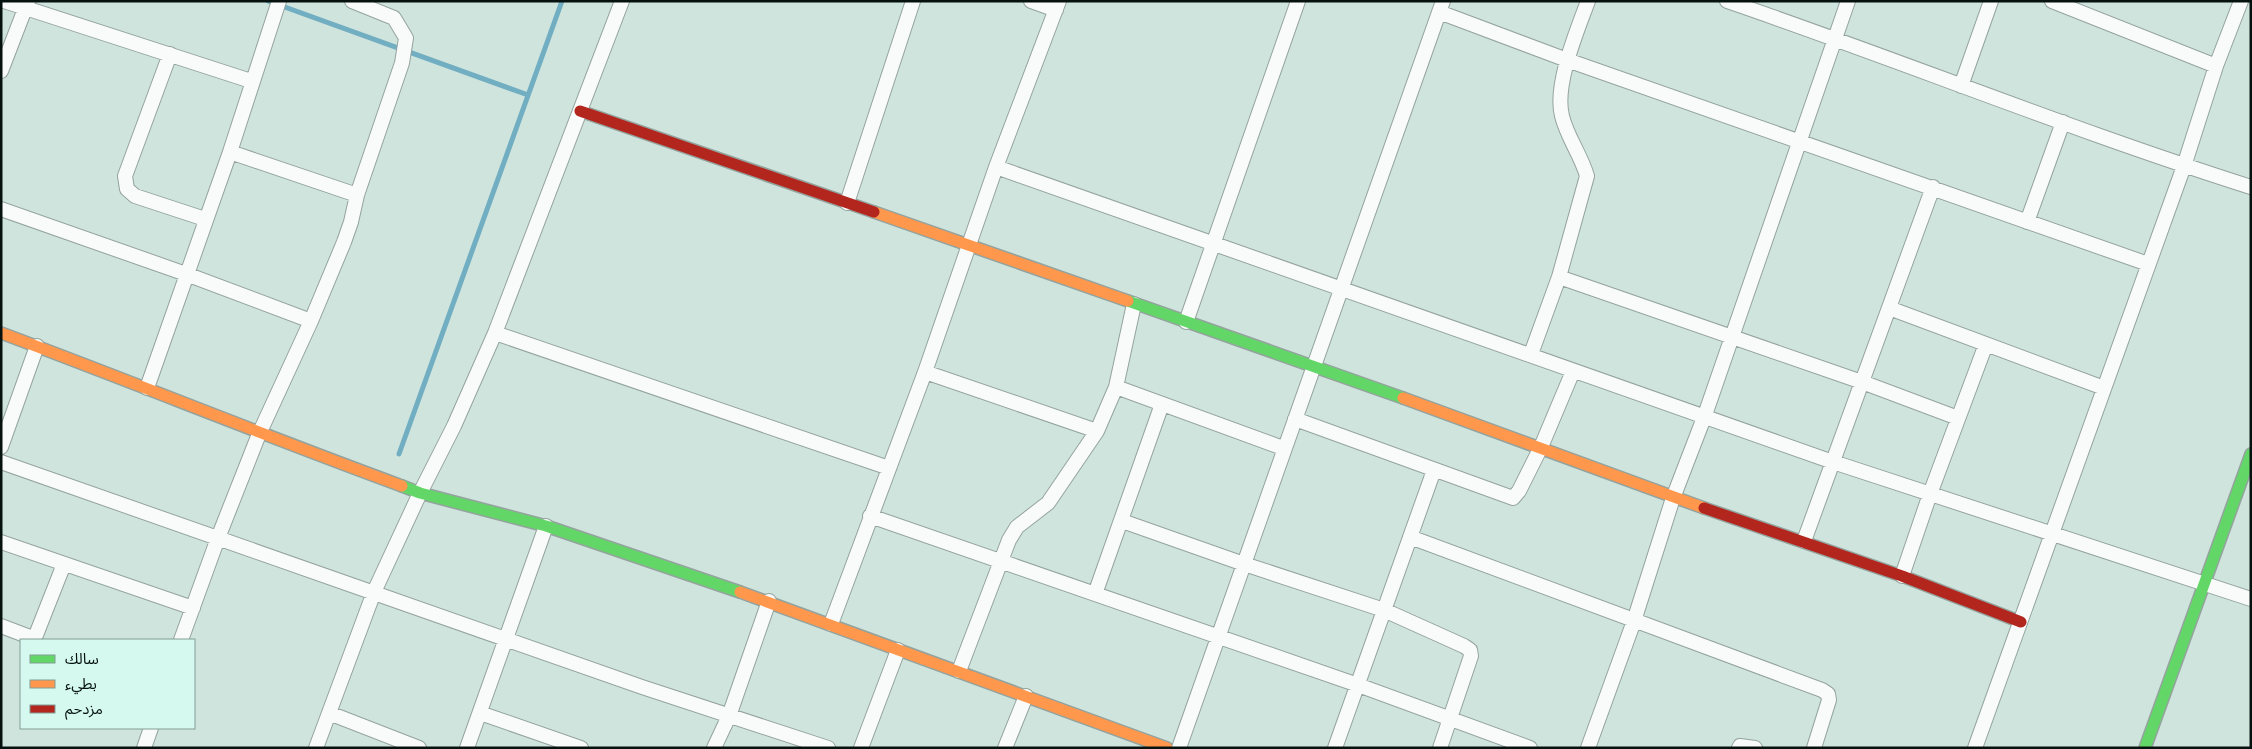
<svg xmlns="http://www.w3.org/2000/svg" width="2252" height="749" viewBox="0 0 2252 749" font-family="Figtree,'Noto Sans Arabic',sans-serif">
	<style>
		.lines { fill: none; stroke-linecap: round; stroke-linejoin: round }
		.stream { stroke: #71aec1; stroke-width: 5 }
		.street-casing { stroke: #94a39e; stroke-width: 16 }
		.fast-casing { stroke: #94a39e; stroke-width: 14 }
		.slow-casing { stroke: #94a39e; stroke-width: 14 }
		.jam-casing { stroke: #94a39e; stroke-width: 14 }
		.street { stroke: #f8fbfa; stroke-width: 14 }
		.fast { stroke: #63d668; stroke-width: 11 }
		.slow { stroke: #ff974d; stroke-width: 11 }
		.jam { stroke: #b3261e; stroke-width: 11 }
	</style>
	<rect width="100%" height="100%" fill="#d0e4de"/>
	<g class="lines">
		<!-- stream -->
		<path class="stream" d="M268,1l260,94
			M399,454l163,-453"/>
		<!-- street casing -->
		<g class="street-casing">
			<path id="street" d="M4,1l247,80
				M1031,1l25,9
				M1727,1c175,60 347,130 524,186
				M2052,1l164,65
				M1439,12l128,48 581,204
				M170,54l-45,122 2,13 8,7 70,23
				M1,71l27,-70
				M1961,86l30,-85
				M230,152l127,43
				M996,167l837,295 418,137
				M847,203l66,-202
				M1,209l185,65 125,47
				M2027,222l36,-100
				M1559,277l303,105 96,36
				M1889,308l215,80
				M1186,322l112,-321
				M495,333l394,135
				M1531,354l28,-77 28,-101c-6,-21 -20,-39 -25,-60 -8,-31 15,-85 26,-115
				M925,372l172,59
				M1116,387l167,61
				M147,388l83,-236 49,-151
				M1295,419l218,79 6,-7 22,-44 32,-76
				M1,447l36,-101
				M1,462l641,225 186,61
				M870,516l488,169 172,63
				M1122,521l122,43 140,46 80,36 6,4 1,6 -31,92
				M1410,537l412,153 6,4 1,6 -15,48
				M1804,541l129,-354
				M1,542l192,66
				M1902,576l28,-82 56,-150
				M1095,594l67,-190
				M831,624l94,-252 71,-205 63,-166
				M1,626l29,11 6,-2 28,-71
				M181,640l37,-102 41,-104 52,-113 33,-79 7,-20 6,-27 45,-132 4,-25 -12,-20 -42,-17
				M959,671l50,-131 8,-13 31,-24 49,-72 19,-44 18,-83
				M329,713l90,35
				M480,713l101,35
				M144,748l7,-20
				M316,748l58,-156 46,-99 34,-67 41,-93 127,-332
				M467,748l79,-222
				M714,748l15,-32 40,-115
				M861,748l37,-98
				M1005,748l21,-52
				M1179,748l264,-747
				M1335,748l99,-278
				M1588,748l46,-127 39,-123 32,-83 143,-414
				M1739,748l1,-2 15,2
				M1975,748l209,-582 32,-100 25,-65"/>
		</g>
		<!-- fast casing -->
		<g class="fast-casing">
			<path id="fast" d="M1128,301l275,97
				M402,486l18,7 126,33 194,66
				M2145,748l106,-294"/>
		</g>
		<!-- slow casing -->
		<g class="slow-casing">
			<path id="slow" d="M874,212l254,89
				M1,333c134,50 267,104 401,153
				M1403,398l301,110
				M740,592l427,156"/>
		</g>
		<!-- jam casing -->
		<g class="jam-casing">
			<path id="jam" d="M580,111l294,101
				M1704,508l198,68 119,46"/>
		</g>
		<!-- street -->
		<use href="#street" class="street"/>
		<!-- fast -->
		<use href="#fast" class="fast"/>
		<!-- slow -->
		<use href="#slow" class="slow"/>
		<!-- jam -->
		<use href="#jam" class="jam"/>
	</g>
	<!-- border -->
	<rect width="2252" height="749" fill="none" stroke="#06120f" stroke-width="5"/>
	<!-- legend -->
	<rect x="20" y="639" width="175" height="90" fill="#d5f9ef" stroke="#829d95"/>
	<rect x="30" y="655" width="25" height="8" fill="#63d668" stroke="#829d95"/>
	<text x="65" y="664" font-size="15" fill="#06120f">سالك</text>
	<rect x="30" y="680" width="25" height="8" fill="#ff974d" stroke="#829d95"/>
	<text x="65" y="689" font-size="15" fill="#06120f">بطيء</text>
	<rect x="30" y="705" width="25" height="8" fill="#b3261e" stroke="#829d95"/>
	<text x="65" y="714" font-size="15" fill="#06120f">مزدحم</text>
</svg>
